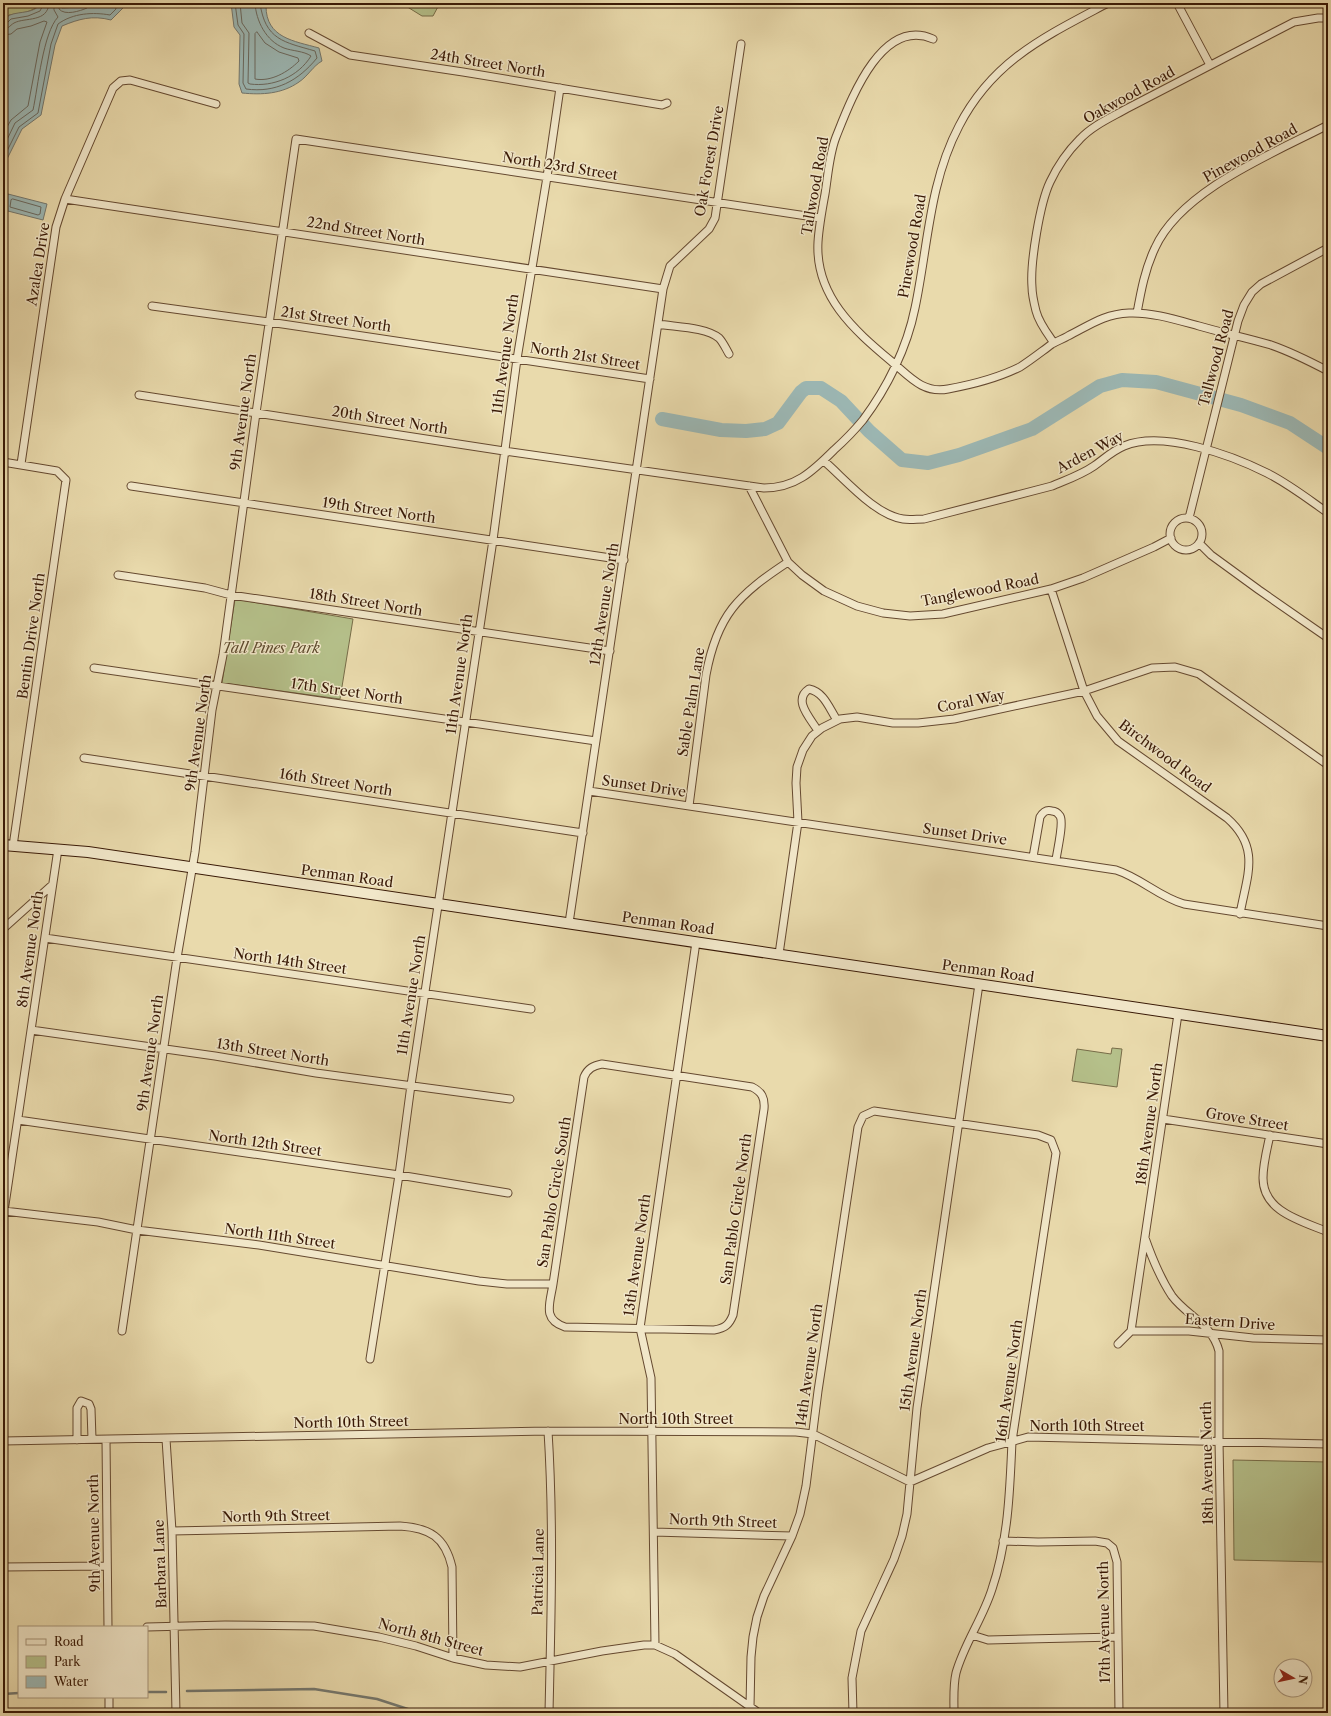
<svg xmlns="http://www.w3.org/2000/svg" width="1331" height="1716" font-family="'Libre Caslon Text',serif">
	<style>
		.green { fill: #b5c08a; stroke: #776c48 }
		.water { fill: #9cb8b5; stroke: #74786f }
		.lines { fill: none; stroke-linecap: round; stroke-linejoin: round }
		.shore { stroke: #6a685e; stroke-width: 1 }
		.stream { stroke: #74786f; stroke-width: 2.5 }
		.river { stroke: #9cb8b5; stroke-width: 14 }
		.street-casing { stroke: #654930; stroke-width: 9 }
		.secondary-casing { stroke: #391906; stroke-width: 12 }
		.street { stroke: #f1e7c9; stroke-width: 7 }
		.secondary { stroke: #f1e7c9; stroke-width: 10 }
		.labels { text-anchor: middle; stroke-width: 3; stroke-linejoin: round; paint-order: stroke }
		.street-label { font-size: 14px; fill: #391906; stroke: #f1e7c9 }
		.park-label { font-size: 14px; font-style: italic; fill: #5e4b2e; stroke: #f1e7c9 }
	</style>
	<rect width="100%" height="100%" fill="#e9daac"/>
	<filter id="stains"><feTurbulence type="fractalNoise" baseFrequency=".005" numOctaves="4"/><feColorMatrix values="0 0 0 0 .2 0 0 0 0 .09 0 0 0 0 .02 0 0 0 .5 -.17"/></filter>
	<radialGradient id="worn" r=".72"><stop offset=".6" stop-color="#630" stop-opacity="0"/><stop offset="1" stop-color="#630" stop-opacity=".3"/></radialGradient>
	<path class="green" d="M3,3H41L38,7L27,12L9,15L3,22Z
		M401,3H440L433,16H422Z
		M235,599L353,619L340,699L222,683Z
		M1112,1048L1122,1049L1117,1087L1072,1081L1077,1049L1111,1054Z
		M1233,1460L1328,1462V1548L1324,1562L1234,1560Z"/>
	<path class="water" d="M41,3H64L62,8L77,7L90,3H118L123,8L111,20C92,15 79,19 62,26L55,45L41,115L22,129L3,167V22C5,20 7,16 10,15C20,11 35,14 41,3Z
		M231,3H262L266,6C266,38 294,41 319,48L322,61C313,66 308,76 299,82C282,94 262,95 242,93L239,84L240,35L234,27Z
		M8,194L47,204L43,220L4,210Z"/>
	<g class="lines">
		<path class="shore" d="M60,3L59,9C65,16 80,11 87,8L89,3
			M235,3L238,25L244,34L243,83L246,89C276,93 298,81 317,58L315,51C284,42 265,40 260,3
			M240,3L242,23L249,33L248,83L250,84C273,87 298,77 311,56C304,51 292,51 284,48C266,41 256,21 255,3
			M3,24L7,23L11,19L28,16L40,11L44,3
			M3,29C9,29 9,26 14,23C25,17 48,23 49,3
			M257,32L265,43L279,52L298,58L299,61C288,72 271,82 255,79V34Z
			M3,35L11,34L17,29L31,26L44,21L47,22L40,42L28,106L11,120L3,134
			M3,148L15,123L33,110C38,87 43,33 58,17L54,10V3
			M3,159L19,127L38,113L51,44L58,24C73,13 93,12 110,15L116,9L115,3
			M13,199L41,207L40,214L38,215L10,207L11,200Z"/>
		<path class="stream" d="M187,1691L314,1689L377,1699L420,1713
			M147,1692H166
			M3,1694L19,1693"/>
		<path class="river" d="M662,419L721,430L746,431L765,429L778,423L801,392L806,388H821L841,401L869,431L902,460L928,463L959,455L1032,429L1100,386L1122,380L1156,382L1241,405L1290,423L1328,448"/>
		<g class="street-casing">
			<path id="street" d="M1177,3L1210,65
				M309,33L350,55L463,72L662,105L667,103
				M933,39C881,16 850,102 836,137C829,155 828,176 825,194C822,210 819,226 818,242C815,296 854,330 891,361C909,376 923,394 948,389C970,385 1000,377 1020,367C1031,360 1041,352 1052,344C1057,341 1063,339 1068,336C1090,325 1104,314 1129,313C1152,312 1177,320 1199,326C1223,333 1248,338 1271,345C1291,352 1309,361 1328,371
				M65,199L663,289
				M152,306L269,322L650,379
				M1137,313C1141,291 1145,269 1155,248C1181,190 1274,153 1328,125
				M658,324C675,327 706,327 719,338C723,342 726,349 729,354
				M1054,343C1047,333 1039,323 1036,311C1034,303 1032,295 1032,287C1030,263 1040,203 1050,182C1057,167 1068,151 1080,139C1092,126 1110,118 1126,109L1294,22L1318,18H1328
				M139,395L504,451L764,488C795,488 812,472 834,450C844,441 854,431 863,420C887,388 907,348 915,308C928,247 929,183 959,126C993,60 1046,36 1108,3
				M824,461C845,479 875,515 903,519C909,520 917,519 924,519L1052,486C1066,480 1081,475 1094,466C1104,459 1112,451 1124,446C1163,430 1231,455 1267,473C1289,484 1308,499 1328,513
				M3,462L57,471L66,480L13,846
				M21,464L56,227L65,199L113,88L121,81L130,80L216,104
				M131,486L624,560
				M749,486L788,562L802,575L824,591L857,606L883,613L910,616L943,614L1051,589L1083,578L1154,547L1171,538
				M1170 534a16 16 0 1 1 32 0a16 16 0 1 1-32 0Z
				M1189,518L1238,321L1244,305L1252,292L1261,284L1328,248
				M1199,543L1211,555L1259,590L1328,638
				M118,575L205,588L231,595L610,651
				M1051,589L1084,691L1097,716L1118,741L1227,818C1261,848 1247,875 1240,914
				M94,668L596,741
				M818,731C811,719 792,700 809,689C824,692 829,708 837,720
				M84,758L583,833
				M589,791L1116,870C1141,878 1159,897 1184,904L1328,926
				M689,806L706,675C717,615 738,595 788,562
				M1033,857L1040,817C1043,812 1046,809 1052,811C1055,811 1058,813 1060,816C1064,823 1057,851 1056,860
				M569,923L663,289L670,266L709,229L715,218L741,44
				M3,929L52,885
				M45,938L531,1009
				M779,954L798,822L796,783L797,767L803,750L812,736L822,728L840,719L857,717L893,723H918L954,719L1084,691L1152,668L1175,667L1199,674L1328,765
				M31,1030L215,1056L316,1073L510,1099
				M602,1064L752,1087C762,1092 765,1098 764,1109L733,1315C729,1325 725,1328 714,1330L565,1327C542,1319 550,1304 553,1284L584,1077C588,1068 593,1066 602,1064Z
				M1163,1119L1328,1144
				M18,1120L399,1175L508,1193
				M1270,1135C1267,1149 1263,1164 1263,1178C1263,1212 1302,1221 1328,1232
				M4,1211L98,1222L137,1230L259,1245L479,1281L507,1284H553
				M3,1218L58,849
				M1145,1238C1152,1258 1160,1278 1172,1296C1187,1316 1212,1324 1219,1351V1441L1224,1713
				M122,1331L177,958L195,852L212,710L223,655L256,413L296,139L820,218
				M1131,1331L1178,1014
				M1131,1331H1189L1253,1338L1328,1340
				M1118,1344L1131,1331
				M370,1359L399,1175L411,1085L493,540L517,359L547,177L560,88
				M548,1431C554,1525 551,1619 549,1713
				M166,1439L172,1531L176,1713
				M77,1440V1408L81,1401L89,1404L91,1409L92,1439
				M106,1440L108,1627
				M3,1441L548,1431L796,1432L813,1434L910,1482L988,1448L1028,1437L1328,1444
				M172,1531L400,1526C430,1528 445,1537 452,1567L453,1658
				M654,1532L792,1536
				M1003,1541L1038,1542L1095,1541L1107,1543L1113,1548L1117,1562L1119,1713
				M3,1567L107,1566
				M147,1627L225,1625L314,1626L379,1637L416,1646L453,1658L486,1665L520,1667L602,1651L644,1645H655L675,1654L759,1713
				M972,1635L988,1640L1117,1637
				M655,1645L651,1378L640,1328L696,942
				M109,1697V1713
				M750,1707L751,1657L753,1637L757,1617L764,1596L792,1536L800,1514L806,1486L818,1391L858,1127L863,1116L874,1111L1038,1135L1051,1140L1056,1153L1012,1441C1010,1490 1008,1542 992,1589C983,1618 964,1644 956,1673C953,1686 954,1700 954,1713
				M853,1713L852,1678L861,1631L894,1559L902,1536L907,1514L917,1408L979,984"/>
		</g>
		<g class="secondary-casing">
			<path id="secondary" d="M3,845L88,852L1328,1036"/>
		</g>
		<use href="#street" class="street"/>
		<use href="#secondary" class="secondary"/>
	</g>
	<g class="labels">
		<g class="street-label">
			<text transform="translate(488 63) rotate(9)" y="5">24th Street North</text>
			<text transform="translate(1129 95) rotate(-29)" y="5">Oakwood Road</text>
			<text transform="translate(1250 153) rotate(-29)" y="5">Pinewood Road</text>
			<text transform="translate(709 161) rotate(-80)" y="5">Oak Forest Drive</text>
			<text transform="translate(560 166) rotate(9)" y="5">North 23rd Street</text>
			<text transform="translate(815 186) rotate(-80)" y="5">Tallwood Road</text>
			<text transform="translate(366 231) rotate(9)" y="5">22nd Street North</text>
			<text transform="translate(912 246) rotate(-80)" y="5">Pinewood Road</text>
			<text transform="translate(38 264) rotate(-81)" y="5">Azalea Drive</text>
			<text transform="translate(336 319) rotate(8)" y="5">21st Street North</text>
			<text transform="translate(505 354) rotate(-82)" y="5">11th Avenue North</text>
			<text transform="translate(585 356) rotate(9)" y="5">North 21st Street</text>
			<text transform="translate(1216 358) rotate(-75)" y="5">Tallwood Road</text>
			<text transform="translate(243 412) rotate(-82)" y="5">9th Avenue North</text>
			<text transform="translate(390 420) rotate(9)" y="5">20th Street North</text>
			<text transform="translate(1090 452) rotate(-28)" y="5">Arden Way</text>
			<text transform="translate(379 510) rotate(8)" y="5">19th Street North</text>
			<text transform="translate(980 590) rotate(-11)" y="5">Tanglewood Road</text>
			<text transform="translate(366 602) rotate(9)" y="5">18th Street North</text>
			<text transform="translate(604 604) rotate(-81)" y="5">12th Avenue North</text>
			<text transform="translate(31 636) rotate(-82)" y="5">Bentin Drive North</text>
			<text transform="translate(459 674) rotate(-82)" y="5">11th Avenue North</text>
			<text transform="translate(347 691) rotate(8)" y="5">17th Street North</text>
			<text transform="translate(971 701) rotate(-11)" y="5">Coral Way</text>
			<text transform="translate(691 702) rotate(-81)" y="5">Sable Palm Lane</text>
			<text transform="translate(198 733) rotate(-82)" y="5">9th Avenue North</text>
			<text transform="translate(1165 756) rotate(37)" y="5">Birchwood Road</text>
			<text transform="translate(336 782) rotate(9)" y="5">16th Street North</text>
			<text transform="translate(644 786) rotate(8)" y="5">Sunset Drive</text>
			<text transform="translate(965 834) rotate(8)" y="5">Sunset Drive</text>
			<text transform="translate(347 876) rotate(8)" y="5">Penman Road</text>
			<text transform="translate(668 923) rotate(8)" y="5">Penman Road</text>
			<text transform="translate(30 949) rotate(-82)" y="5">8th Avenue North</text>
			<text transform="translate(290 961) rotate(8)" y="5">North 14th Street</text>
			<text transform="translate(988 971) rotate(8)" y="5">Penman Road</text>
			<text transform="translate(411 995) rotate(-81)" y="5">11th Avenue North</text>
			<text transform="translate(273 1052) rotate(9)" y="5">13th Street North</text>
			<text transform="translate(150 1053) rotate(-82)" y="5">9th Avenue North</text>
			<text transform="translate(1247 1119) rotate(9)" y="5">Grove Street</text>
			<text transform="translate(1149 1124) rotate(-82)" y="5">18th Avenue North</text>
			<text transform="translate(265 1143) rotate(8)" y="5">North 12th Street</text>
			<text transform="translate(554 1192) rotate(-81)" y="5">San Pablo Circle South</text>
			<text transform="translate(736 1209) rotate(-82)" y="5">San Pablo Circle North</text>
			<text transform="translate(280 1236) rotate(8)" y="5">North 11th Street</text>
			<text transform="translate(637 1255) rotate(-82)" y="5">13th Avenue North</text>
			<text transform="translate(1230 1322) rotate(4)" y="5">Eastern Drive</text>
			<text transform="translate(913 1350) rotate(-82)" y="5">15th Avenue North</text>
			<text transform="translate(809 1365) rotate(-82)" y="5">14th Avenue North</text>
			<text transform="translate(1009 1381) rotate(-82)" y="5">16th Avenue North</text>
			<text x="676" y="1424">North 10th Street</text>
			<text transform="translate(351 1422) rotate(-1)" y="5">North 10th Street</text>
			<text x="1087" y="1431">North 10th Street</text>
			<text transform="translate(1207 1463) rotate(-91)" y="5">18th Avenue North</text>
			<text transform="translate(276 1516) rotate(-1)" y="5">North 9th Street</text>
			<text transform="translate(723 1521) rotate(2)" y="5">North 9th Street</text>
			<text transform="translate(94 1533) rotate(-91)" y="5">9th Avenue North</text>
			<text transform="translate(160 1564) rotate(-92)" y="5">Barbara Lane</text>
			<text transform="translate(538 1572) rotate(-89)" y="5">Patricia Lane</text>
			<text transform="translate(1104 1622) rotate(-91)" y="5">17th Avenue North</text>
			<text transform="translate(431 1637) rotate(15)" y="5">North 8th Street</text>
		</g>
		<g class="park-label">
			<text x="271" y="653">Tall Pines Park</text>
		</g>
	</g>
	<rect width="1331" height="1716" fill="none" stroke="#e9daac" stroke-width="16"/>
	<rect x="4" y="4" width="1323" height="1708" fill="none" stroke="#391906" stroke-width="2"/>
	<rect x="8" y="8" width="1315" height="1700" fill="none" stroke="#391906"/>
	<rect x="18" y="1626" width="130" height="72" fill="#f1e7c9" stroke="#a7957b"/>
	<rect x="26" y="1639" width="20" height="6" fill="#f1e7c9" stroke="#a7957b"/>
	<text x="54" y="1646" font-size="12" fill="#391906">Road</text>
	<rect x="26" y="1656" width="20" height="12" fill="#b5c08a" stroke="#a7957b"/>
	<text x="54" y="1666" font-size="12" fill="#391906">Park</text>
	<rect x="26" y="1676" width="20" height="12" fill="#9cb8b5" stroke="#a7957b"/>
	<text x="54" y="1686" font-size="12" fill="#391906">Water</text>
	<g transform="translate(1293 1678) rotate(99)"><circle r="19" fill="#f1e7c9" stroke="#a7957b"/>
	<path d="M0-3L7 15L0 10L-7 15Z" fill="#8f2418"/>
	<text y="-6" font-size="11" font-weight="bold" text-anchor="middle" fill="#391906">N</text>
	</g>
	<rect width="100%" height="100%" filter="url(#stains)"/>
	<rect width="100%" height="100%" fill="url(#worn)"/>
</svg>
